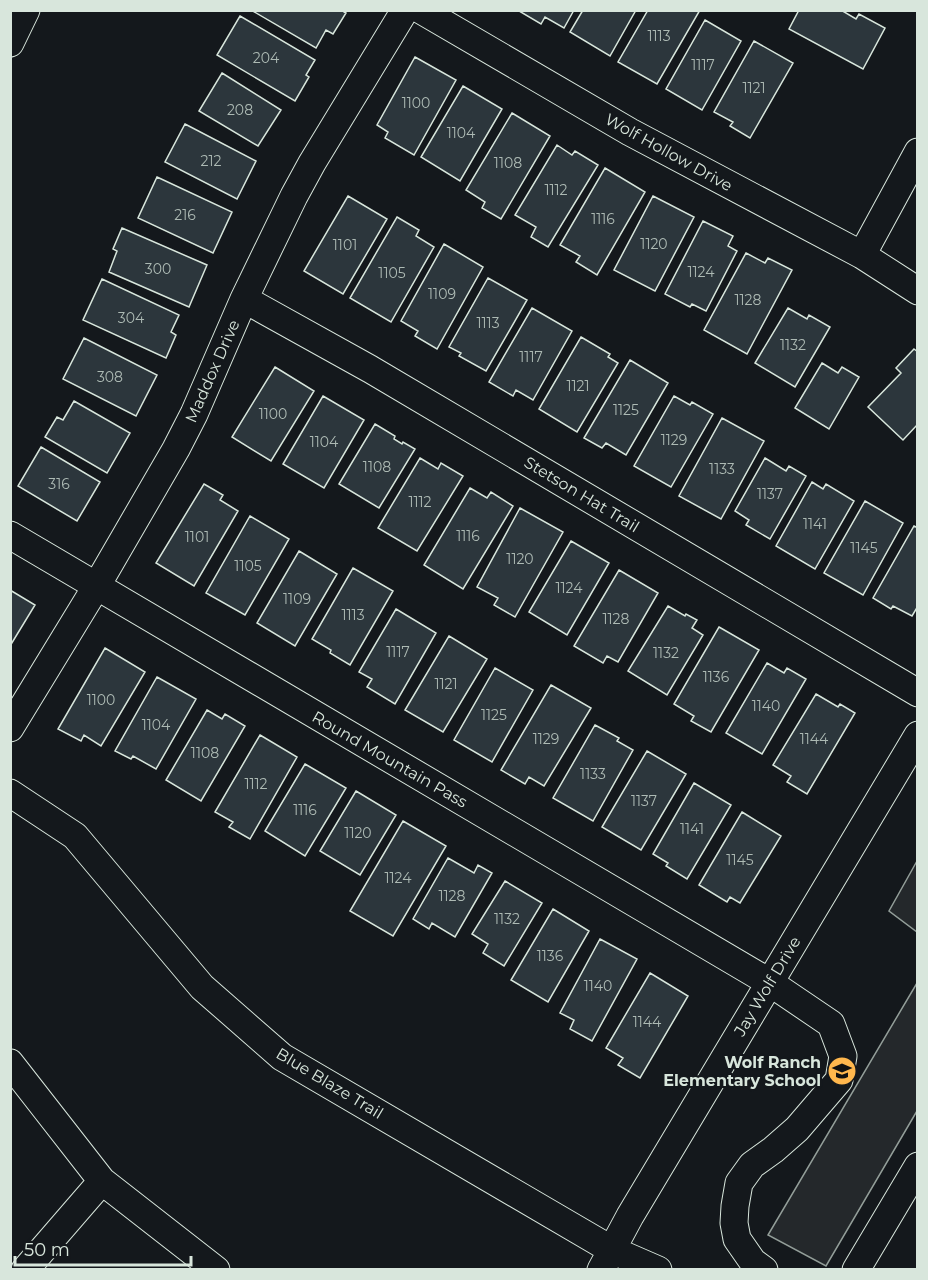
<svg xmlns="http://www.w3.org/2000/svg" width="928" height="1280" font-family="Montserrat,sans-serif">
	<style>
		.parking { fill: #24282b; stroke: #939e99; stroke-width: 1.5 }
		.building { fill: #2c363c; stroke: #d8e6dc; stroke-width: 1.5 }
		.lines { fill: none; stroke-linecap: round; stroke-linejoin: round }
		.minor-casing { stroke: #d8e6dc; stroke-width: 29 }
		.minor { stroke: #14181c; stroke-width: 27 }
		.labels { text-anchor: middle; stroke-width: 4.5; stroke-linejoin: round; paint-order: stroke }
		.number-label { font-size: 14px; fill: #adbab4 }
		.street-label { font-size: 16px; fill: #d8e6dc; stroke: #14181c }
		.poi-label { font-size: 16px; font-weight: bold; fill: #d8e6dc; stroke: #14181c; text-anchor: end }
	</style>
	<rect width="100%" height="100%" fill="#14181c"/>
	<path class="parking" d="M917,861V932L889,911Z
		M917,983V1111L826,1266L768,1235Z"/>
	<path class="building" d="M251,10H341L346,13L333,34L326,30L316,48Z
		M574,10L564,28L545,17L541,24L519,11Z
		M583,10H636L610,56L570,32Z
		M648,10H700L657,84L618,62Z
		M799,10H841L856,19L859,14L885,28L863,69L789,29Z
		M240,16L315,60L306,75L309,77L295,101L217,55Z
		M705,20L741,41L702,110L666,89Z
		M754,41L793,63L750,138L730,126L733,122L714,112Z
		M415,57L456,80L414,155L385,138L388,132L377,125Z
		M222,73L281,110L258,146L199,111Z
		M463,86L502,109L460,181L421,157Z
		M512,113L550,136L501,219L482,208L485,202L466,190Z
		M185,124L256,161L237,199L165,162Z
		M557,145L572,155L575,151L598,165L548,247L531,237L536,227L515,215Z
		M605,168L645,192L597,275L576,262L580,256L560,245Z
		M157,177L232,212L213,253L138,218Z
		M348,196L387,219L343,294L304,271Z
		M653,196L694,217L655,291L614,270Z
		M397,217L419,230L416,236L434,247L391,322L350,298Z
		M703,221L733,236L728,246L737,251L706,311L692,304L690,307L665,294Z
		M122,228L207,265L189,307L109,272L117,251L113,249Z
		M444,244L483,267L437,349L415,336L418,331L401,321Z
		M746,253L765,263L768,258L792,270L747,354L704,330Z
		M488,278L527,300L486,371L459,356L461,353L449,347Z
		M102,279L179,315L171,332L176,335L166,358L83,320Z
		M532,308L572,331L533,400L516,390L513,396L489,382Z
		M788,308L807,319L809,315L830,327L795,387L755,363Z
		M581,337L610,354L608,357L618,363L577,432L539,409Z
		M84,338L157,375L136,416L63,379Z
		M914,349L918,352V424L903,440L868,407L901,373L896,368Z
		M630,360L668,383L626,455L606,443L602,448L584,438Z
		M822,363L838,373L842,367L859,377L829,429L795,408Z
		M275,367L314,391L271,461L232,437Z
		M323,396L364,420L324,488L283,464Z
		M674,396L690,405L692,402L713,414L671,487L634,466Z
		M74,401L130,433L107,473L45,437L57,417L63,420Z
		M722,418L764,441L721,519L679,496Z
		M375,424L395,436L394,439L402,444L403,442L415,449L379,508L339,484Z
		M41,447L100,482L77,521L18,486Z
		M420,458L438,469L441,463L463,476L417,551L378,528Z
		M765,458L786,471L789,466L806,476L770,539L746,525L749,520L735,511Z
		M812,482L823,489L826,484L854,501L815,569L776,546Z
		M204,484L223,495L220,500L238,511L194,586L156,563Z
		M470,488L487,498L491,492L513,506L463,589L424,565Z
		M865,501L903,523L863,595L824,573Z
		M520,508L563,532L515,617L494,605L498,598L477,587Z
		M250,516L289,539L245,615L206,593Z
		M914,526L918,528V606L912,616L893,606L891,609L873,598Z
		M571,541L609,563L567,635L529,612Z
		M299,551L337,574L295,646L257,623Z
		M353,568L393,591L350,665L330,653L331,650L312,639Z
		M619,570L658,593L618,662L607,656L603,663L574,646Z
		M10,590L35,605L10,646Z
		M668,606L685,616L686,614L697,620L692,628L703,635L667,695L628,671Z
		M396,609L436,633L395,704L367,687L372,679L359,672Z
		M719,627L759,650L711,732L691,721L694,716L674,704Z
		M449,636L487,659L443,732L405,710Z
		M105,648L145,672L101,746L84,735L81,741L58,729Z
		M767,663L784,673L787,668L806,679L762,754L726,733Z
		M495,668L533,690L492,762L454,740Z
		M157,677L196,699L156,769L133,756L131,759L115,751Z
		M551,685L591,708L544,786L529,777L525,784L501,770Z
		M816,694L838,707L840,704L855,713L807,794L787,782L791,776L773,765Z
		M207,710L222,719L225,714L245,726L201,801L166,780Z
		M595,725L619,738L617,741L633,750L593,821L553,798Z
		M260,735L297,757L250,839L229,827L233,822L215,812Z
		M647,751L686,774L641,850L602,827Z
		M305,764L346,788L305,856L265,831Z
		M694,783L731,805L687,879L666,866L668,863L653,854Z
		M356,791L396,815L360,875L320,851Z
		M742,812L781,836L740,903L730,897L727,902L699,885Z
		M403,821L446,846L393,936L350,911Z
		M448,858L474,873L478,865L492,873L455,937L432,923L429,929L413,919Z
		M505,881L542,903L504,966L483,953L488,944L472,934Z
		M553,909L589,931L548,1002L511,980Z
		M600,939L637,959L592,1041L570,1029L574,1020L560,1013Z
		M650,973L688,996L640,1078L618,1065L623,1058L606,1048Z"/>
	<g class="lines">
		<g class="minor-casing">
			<path id="minor" d="M421,10L630,132L862,255L918,291
				M10,43L26,10
				M862,255L918,152
				M244,299L370,369L918,693
				M10,535L769,982L831,1024L843,1056L839,1080L797,1129L773,1150L752,1165L739,1183L735,1206L734,1223L737,1239L753,1262L764,1270
				M10,728L96,587L176,449L194,414L244,299L294,196L312,163L405,10
				M10,793L75,836L202,987L282,1057L612,1250L658,1270
				M10,1063L102,1181L216,1270
				M25,1270L102,1181
				M601,1270L630,1216L918,735
				M856,1270L918,1166"/>
		</g>
		<use href="#minor" class="minor"/>
	</g>
	<defs>
		<g id="school-disc" transform="scale(1.5)"><circle r="9.5" fill="#ffb74d" stroke="#14181c"/><path d="M0-5L7-2L0 1L-7-2ZM-4 1L0 2.5L4 1V4Q0 6-4 4Z" fill="#111"/></g>
	</defs>
	<g fill-rule="evenodd">
		<use href="#school-disc" x="842" y="1071"/>
	</g>
	<g class="labels">
		<g class="number-label">
			<text x="659" y="41">1113</text>
			<text x="266" y="63">204</text>
			<text x="703" y="70">1117</text>
			<text x="754" y="93">1121</text>
			<text x="416" y="108">1100</text>
			<text x="240" y="115">208</text>
			<text x="461" y="138">1104</text>
			<text x="211" y="166">212</text>
			<text x="508" y="168">1108</text>
			<text x="556" y="195">1112</text>
			<text x="185" y="220">216</text>
			<text x="603" y="224">1116</text>
			<text x="654" y="249">1120</text>
			<text x="345" y="250">1101</text>
			<text x="158" y="274">300</text>
			<text x="701" y="277">1124</text>
			<text x="392" y="278">1105</text>
			<text x="442" y="299">1109</text>
			<text x="748" y="305">1128</text>
			<text x="131" y="323">304</text>
			<text x="488" y="328">1113</text>
			<text x="793" y="350">1132</text>
			<text x="531" y="362">1117</text>
			<text x="110" y="382">308</text>
			<text x="578" y="391">1121</text>
			<text x="626" y="415">1125</text>
			<text x="273" y="419">1100</text>
			<text x="674" y="445">1129</text>
			<text x="324" y="447">1104</text>
			<text x="377" y="472">1108</text>
			<text x="722" y="474">1133</text>
			<text x="59" y="489">316</text>
			<text x="770" y="499">1137</text>
			<text x="420" y="507">1112</text>
			<text x="815" y="529">1141</text>
			<text x="468" y="541">1116</text>
			<text x="197" y="542">1101</text>
			<text x="864" y="553">1145</text>
			<text x="520" y="564">1120</text>
			<text x="248" y="571">1105</text>
			<text x="569" y="593">1124</text>
			<text x="297" y="604">1109</text>
			<text x="353" y="620">1113</text>
			<text x="616" y="624">1128</text>
			<text x="398" y="657">1117</text>
			<text x="666" y="658">1132</text>
			<text x="716" y="682">1136</text>
			<text x="446" y="689">1121</text>
			<text x="101" y="705">1100</text>
			<text x="766" y="711">1140</text>
			<text x="494" y="720">1125</text>
			<text x="156" y="730">1104</text>
			<text x="546" y="744">1129</text>
			<text x="814" y="744">1144</text>
			<text x="205" y="758">1108</text>
			<text x="593" y="779">1133</text>
			<text x="256" y="789">1112</text>
			<text x="644" y="806">1137</text>
			<text x="305" y="815">1116</text>
			<text x="692" y="834">1141</text>
			<text x="358" y="838">1120</text>
			<text x="740" y="865">1145</text>
			<text x="398" y="883">1124</text>
			<text x="452" y="901">1128</text>
			<text x="507" y="924">1132</text>
			<text x="550" y="961">1136</text>
			<text x="598" y="991">1140</text>
			<text x="647" y="1027">1144</text>
		</g>
		<g class="street-label">
			<text transform="translate(669 152) rotate(29)" y="6">Wolf Hollow Drive</text>
			<text transform="translate(212 371) rotate(-66)" y="6">Maddox Drive</text>
			<text transform="translate(582 494) rotate(31)" y="6">Stetson Hat Trail</text>
			<text transform="translate(390 759) rotate(30)" y="6">Round Mountain Pass</text>
			<text transform="translate(767 986) rotate(-59)" y="6">Jay Wolf Drive</text>
			<text transform="translate(330 1083) rotate(31)" y="6">Blue Blaze Trail</text>
		</g>
		<g class="poi-label">
			<text x="821" y="1068">Wolf Ranch<tspan x="821" dy="18">Elementary School</tspan></text>
		</g>
	</g>
	<rect width="928" height="1280" fill="none" stroke="#d8e6dc" stroke-width="24"/>
	<path d="M15 1256v9h176v-9" fill="none" stroke="#d8e6dc" stroke-width="3"/>
	<text x="24" y="1256" font-size="18" fill="#d8e6dc" stroke="#14181c" stroke-width="4.5" paint-order="stroke">50 m</text>
</svg>
